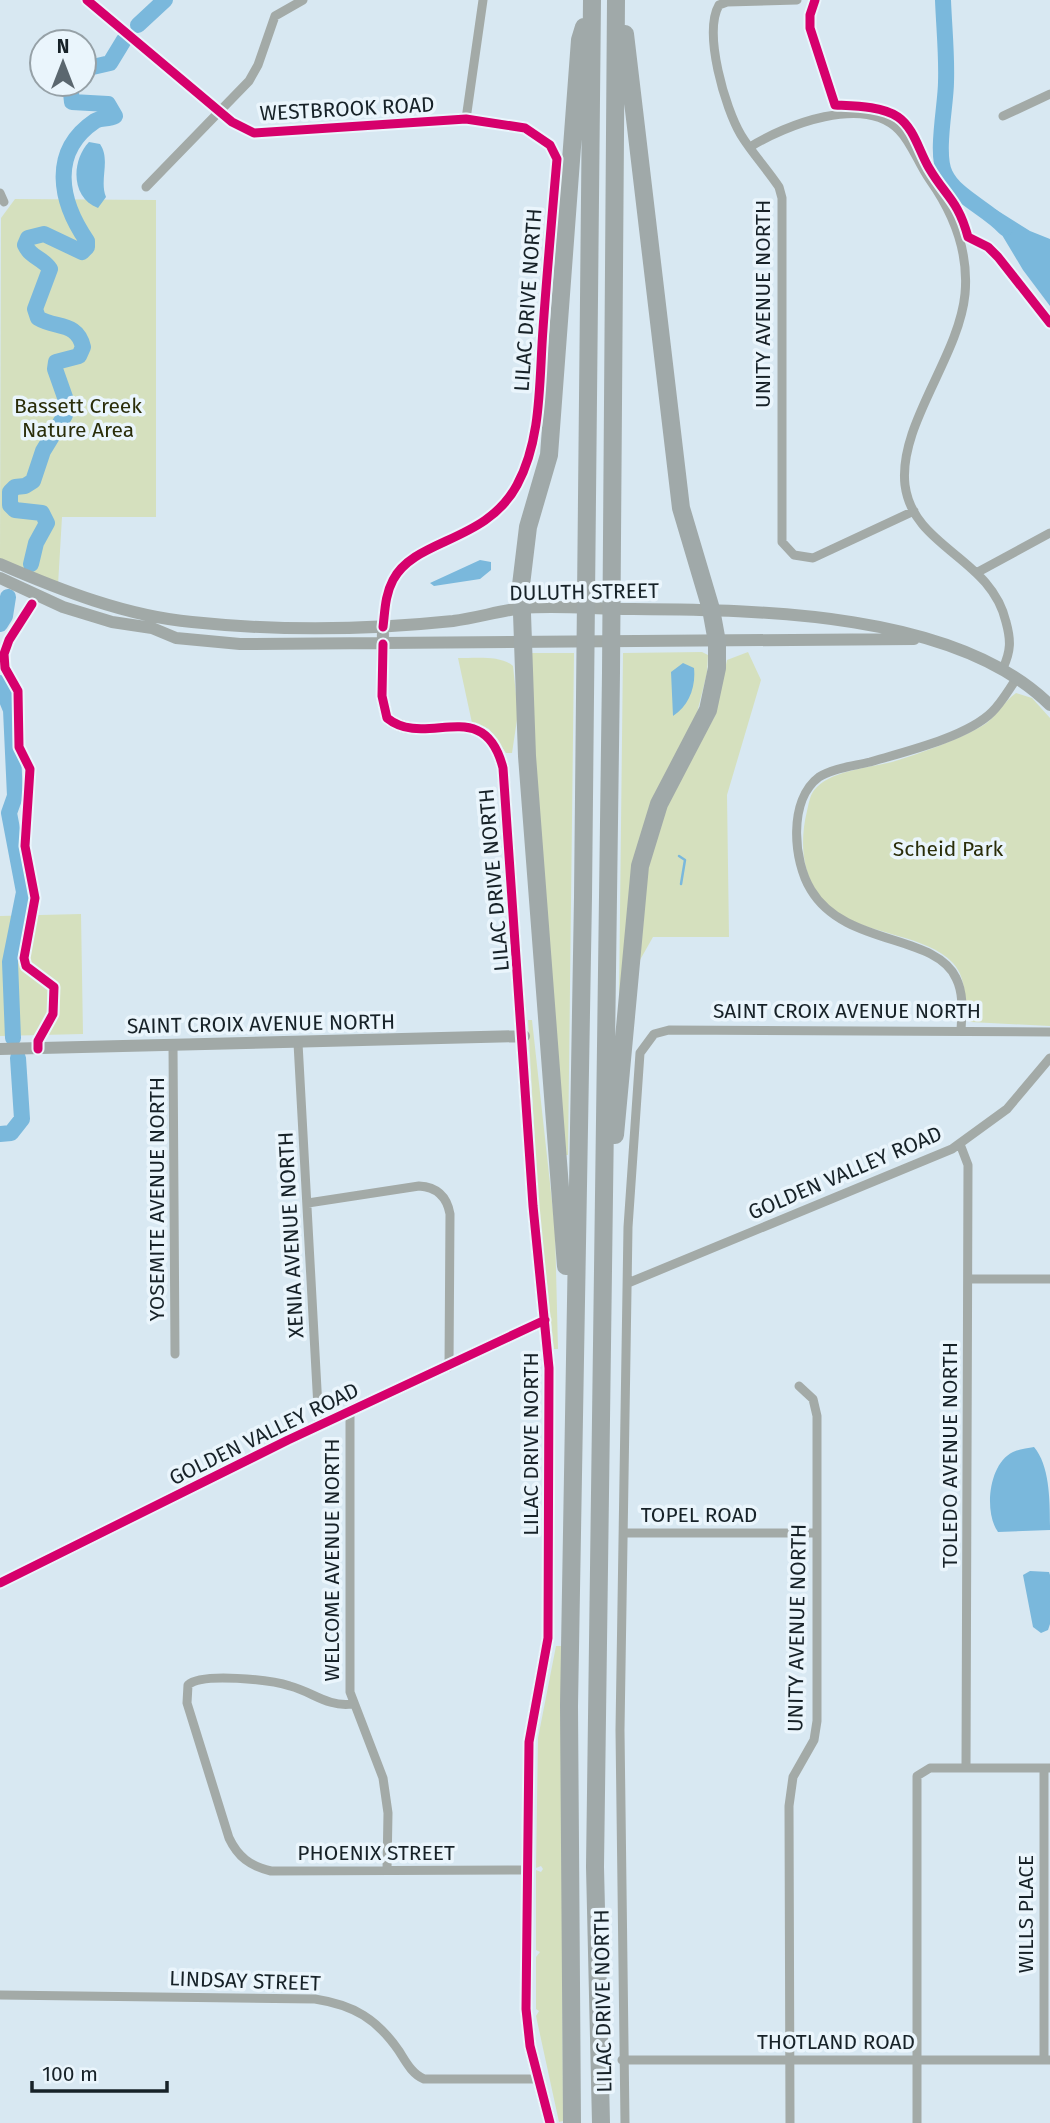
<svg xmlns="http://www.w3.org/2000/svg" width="1050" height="2123" font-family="'Fira Sans',sans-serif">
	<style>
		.green { fill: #d5e0be }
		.water { fill: #7ab8dc }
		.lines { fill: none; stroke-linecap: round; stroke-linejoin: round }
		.stream { stroke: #7ab8dc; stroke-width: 2.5 }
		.river { stroke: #7ab8dc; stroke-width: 16 }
		.street { stroke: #a3aaa7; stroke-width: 9 }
		.secondary { stroke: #a1a9a7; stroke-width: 12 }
		.highway { stroke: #a0a9a9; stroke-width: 18 }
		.cycleway-casing { stroke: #eaf5fc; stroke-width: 13 }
		.cycleway { stroke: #d6006c; stroke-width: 9 }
		.labels { text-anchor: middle; stroke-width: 7; stroke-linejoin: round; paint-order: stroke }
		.street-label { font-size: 21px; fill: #172228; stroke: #eaf5fc }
		.park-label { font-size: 21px; fill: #2a2d09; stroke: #eaf5fc }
	</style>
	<rect width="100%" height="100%" fill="#d8e8f2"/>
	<path class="green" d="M15,199L156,200V517H62L58,585L0,558L1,218Z
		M702,652L708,655L707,673L695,721L664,785L624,999L619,998L623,653Z
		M748,652L761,680L727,795L729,937H653L636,967L646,858L679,778L715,716L727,660Z
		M530,653H574L568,1155H563L534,789Z
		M458,658C476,658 501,655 513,666L518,713L512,753H506L489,729L472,723Z
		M1016,693L1032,698L1050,718V1026L971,1022C960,1010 971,983 953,963C927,935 869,935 836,912C803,888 798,848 807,811C809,803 810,793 817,787C834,770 869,768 892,762C921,753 956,741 982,726C996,718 1003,702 1016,693Z
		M81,914L83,1034L0,1036V916Z
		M528,1020H532L555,1229L558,1349H554L538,1198Z
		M556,1646H561L563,2121L559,2122L536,2016L539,2011L536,2009V1957L540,1952L536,1950V1870L541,1872L543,1869L541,1866L536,1868L538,1738Z"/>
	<path class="water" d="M89,142L100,144C111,160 99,180 106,197L98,208C71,198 71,161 89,142Z
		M995,209L1030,231L1050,239V306L1023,270L990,215Z
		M480,560L491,562V570L480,579L434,586L430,583Z
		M683,663L694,668C696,687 689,706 673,716L671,672Z
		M1034,1447C1050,1466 1050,1501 1050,1530L998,1532C984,1513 988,1464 1013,1452C1019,1449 1028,1448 1034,1447Z
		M1030,1571L1049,1572L1050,1575V1624L1048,1630L1041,1633L1033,1627L1023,1575Z"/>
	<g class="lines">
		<path class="stream" d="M679,856L685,860L681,884"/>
		<path class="river" d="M943,0C944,27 947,55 946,82C946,105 935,154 945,174C955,196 988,209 1005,228
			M138,25L165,0
			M84,69L110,63L124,40
			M31,564L36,543L47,523L42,513L15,510L10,505V492L15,487L25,486L33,481L43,451L65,415L67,403L55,369L56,362L79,356L83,347C77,321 56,329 38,318L35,309L50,269C43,258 31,258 25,245L28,238L44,234L82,252L87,247V241C60,202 49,152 95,121C101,117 108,120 115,116L108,104L72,102L70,84
			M0,624L5,616L8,597
			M0,683L11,710L15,796L9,813L24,892L10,962L13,1038
			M0,1134L11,1133L22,1119L18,1058"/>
		<path class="street" d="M87,0L232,122L254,133L466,119L525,128L550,145L557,159C552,216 547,272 543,329C539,381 542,439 517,485C486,543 415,538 393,580C385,595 385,611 383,627
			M797,0L727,2L719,5C703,33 725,108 741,135C752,153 767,169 779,187L782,198V542L794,555L813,558L914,511
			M1003,116L1050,94
			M466,119L483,0
			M750,147C785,125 864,94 899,130C912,143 919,165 930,180C954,214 969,251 965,294C959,357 898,425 905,485C913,548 991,557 1006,622C1011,640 1011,651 1003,668
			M146,187L249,81L258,65L275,16L303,0
			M0,193L4,202
			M978,572L1050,533
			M961,1030C962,1012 964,994 956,978C935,933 845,947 811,890C793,861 788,800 819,777C833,768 854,766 870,762C904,752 967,737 992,712C1002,702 1009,689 1017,678
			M298,1043L319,1426
			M173,1045L175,1354
			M960,1144L968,1165L966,1768
			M308,1203L419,1186C437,1187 447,1197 450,1214L449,1367
			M969,1279H1050
			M628,1283L952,1149L1007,1109L1050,1058
			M350,1412V1692L383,1778L388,1813L387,1869
			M624,1533H817
			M352,1704C327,1707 313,1692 290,1686C271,1680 202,1672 188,1685L187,1703L229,1838C238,1857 250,1866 271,1871L528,1870
			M1044,1768V2059
			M0,1995L315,1999C354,2005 377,2019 399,2051C406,2062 412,2074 424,2079H540
			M622,2060H1050
			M625,2123L620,1730L628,1227L640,1053L654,1034L669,1030L1050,1032
			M790,2123L789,1806L793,1777L814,1740L817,1721V1416L813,1399L799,1386
			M917,2123V1776L930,1768H1050"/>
		<path class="secondary" d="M0,564C60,590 126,616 192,622C278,631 367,630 453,621C476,618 499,611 522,608C557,605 595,609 631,609C758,610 955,611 1050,705
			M0,578L63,607L112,622L152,628L176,638L240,644L914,639
			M383,627L382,696L387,718C426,750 484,693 503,768L533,1206L549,1368L548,1638L529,1742L526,2009L530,2046L550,2123
			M0,1049L524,1036
			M0,1583L288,1440L545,1320"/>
		<path class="highway" d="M615,1135L640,866L659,804L708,710L717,668V642L711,609L681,508L625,34
			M566,1266L527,756L521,585L528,527L549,455L580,40L584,27
			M572,2123L569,1706L583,897L592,0
			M601,2123L595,1867L611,673L616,0"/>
		<g class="cycleway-casing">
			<path id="cycleway" d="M87,0L232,122L254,133L466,119L525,128L550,145L557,159C552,216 547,272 543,329C539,381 542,439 517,485C486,543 415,538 393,580C385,595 385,611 383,627
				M815,0L810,15V28L835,105C854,106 882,106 898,117C914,128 919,151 929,168C946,197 958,200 968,237L988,247L998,257L1050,323
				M32,604L9,640L4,654L5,668L18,691L19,747L30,769L25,846L35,898L24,958L26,966L54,987L53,1014L38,1041V1049
				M383,644L382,696L387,718C426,750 484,693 503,768L533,1206L549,1368L548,1638L529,1742L526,2009L530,2046L550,2123
				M0,1583L288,1440L545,1320"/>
		</g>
		<use href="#cycleway" class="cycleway"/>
	</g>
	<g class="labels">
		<g class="street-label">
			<text transform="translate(347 109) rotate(-3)" y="7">WESTBROOK ROAD</text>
			<text transform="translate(528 300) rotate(-86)" y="7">LILAC DRIVE NORTH</text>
			<text transform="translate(763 304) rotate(-90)" y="7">UNITY AVENUE NORTH</text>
			<text transform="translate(584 592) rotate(-1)" y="7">DULUTH STREET</text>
			<text transform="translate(494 880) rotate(-95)" y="7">LILAC DRIVE NORTH</text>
			<text x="847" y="1018">SAINT CROIX AVENUE NORTH</text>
			<text transform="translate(261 1024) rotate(-1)" y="7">SAINT CROIX AVENUE NORTH</text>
			<text transform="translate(845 1173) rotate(-23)" y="7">GOLDEN VALLEY ROAD</text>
			<text transform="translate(157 1199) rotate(-90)" y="7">YOSEMITE AVENUE NORTH</text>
			<text transform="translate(291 1235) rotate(-93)" y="7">XENIA AVENUE NORTH</text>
			<text transform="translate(264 1434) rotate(-26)" y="7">GOLDEN VALLEY ROAD</text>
			<text transform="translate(531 1444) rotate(-90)" y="7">LILAC DRIVE NORTH</text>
			<text transform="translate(950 1455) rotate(-90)" y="7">TOLEDO AVENUE NORTH</text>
			<text x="699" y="1522">TOPEL ROAD</text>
			<text transform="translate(332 1560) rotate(-90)" y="7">WELCOME AVENUE NORTH</text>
			<text transform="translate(797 1628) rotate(-89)" y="7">UNITY AVENUE NORTH</text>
			<text x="376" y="1860">PHOENIX STREET</text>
			<text transform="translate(1026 1914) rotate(-90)" y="7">WILLS PLACE</text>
			<text transform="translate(245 1981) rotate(2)" y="7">LINDSAY STREET</text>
			<text transform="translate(603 2001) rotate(-91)" y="7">LILAC DRIVE NORTH</text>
			<text x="836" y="2049">THOTLAND ROAD</text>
		</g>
		<g class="park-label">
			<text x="78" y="413">Bassett Creek<tspan x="78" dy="24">Nature Area</tspan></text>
			<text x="948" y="856">Scheid Park</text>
		</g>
	</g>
	<g transform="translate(63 63)"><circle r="33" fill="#eaf5fc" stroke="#96a1a7" stroke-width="2"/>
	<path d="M0-5L12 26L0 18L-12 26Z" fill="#5b676f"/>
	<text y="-10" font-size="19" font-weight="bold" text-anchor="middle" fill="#172228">N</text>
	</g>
	<path d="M32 2081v10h135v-10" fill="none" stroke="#172228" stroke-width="3.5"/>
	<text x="42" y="2081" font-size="21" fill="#172228" stroke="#eaf5fc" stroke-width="5" paint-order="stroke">100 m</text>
</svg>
